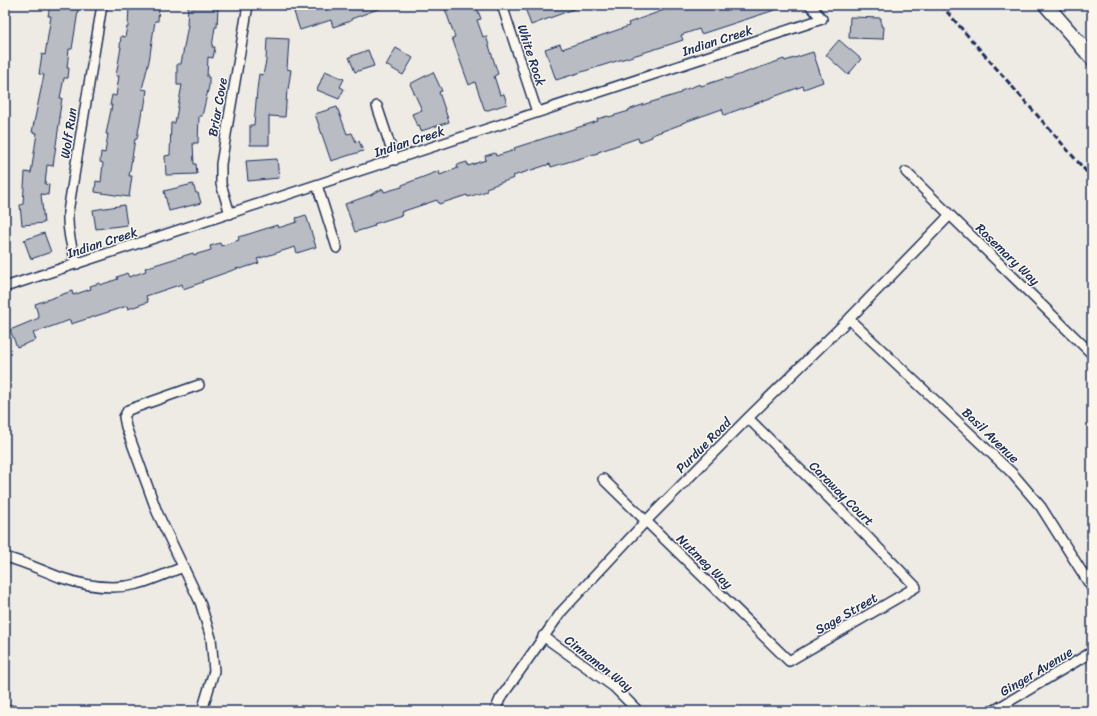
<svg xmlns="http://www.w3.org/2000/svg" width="1097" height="716" font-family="Sriracha,sans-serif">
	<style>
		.building { fill: #b9bcc3; stroke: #1b2f5e }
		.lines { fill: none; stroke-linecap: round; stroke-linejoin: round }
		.street-casing { stroke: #1b2f5e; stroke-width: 12 }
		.primary-casing { stroke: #1b2f5e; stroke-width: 17 }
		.street { stroke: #fbf7ec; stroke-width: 9 }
		.primary { stroke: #fbf7ec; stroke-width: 14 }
		.rail { stroke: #1b2f5e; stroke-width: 3; stroke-dasharray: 6 3; stroke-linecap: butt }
		.labels { text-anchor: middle; stroke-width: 3; stroke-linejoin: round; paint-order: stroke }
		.street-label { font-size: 13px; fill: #1b2f5e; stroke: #fbf7ec }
	</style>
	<rect width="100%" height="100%" fill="#eeebe4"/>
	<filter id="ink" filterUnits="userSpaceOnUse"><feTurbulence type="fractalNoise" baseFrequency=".025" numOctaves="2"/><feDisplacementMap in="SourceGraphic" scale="8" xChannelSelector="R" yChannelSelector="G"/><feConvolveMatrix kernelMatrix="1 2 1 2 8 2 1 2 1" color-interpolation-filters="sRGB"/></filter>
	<g filter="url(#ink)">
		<path class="building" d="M50,5H79L72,49H69L67,68H69L68,78H64L60,98H62L59,117H60L53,166L47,165L45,184L49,185L48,195L41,194L44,223L22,225L20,205L23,204L25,172L31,173L37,133L32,132L44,75L39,74L42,54L45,55L51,16H48Z
			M129,5H159L158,21H155L149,61L142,89L147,90L144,110H142L137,139H135L129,176H132L129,197L95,192L96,181L101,182L103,163L100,162L101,152L105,153L108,134H106L112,105H110L112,95L116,96L119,76H116L121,47H120L121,36L125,37L127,27H128Z
			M188,5L218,7L217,27H215L212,47H215L213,58L208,57L207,77H209V86L202,116H199L198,143H193L194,164H196L197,174L166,175L165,156L170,155L171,123H175L182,85H177V64H181L188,25H187Z
			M315,5H386V6L351,19V21L333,27L331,20L300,30L294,12Z
			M459,5H473L474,9L477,8L481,19L477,20L483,37L486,36L498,74L494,76L500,95L504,94L507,104L485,111L475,82L469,85L452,38L455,37L445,9Z
			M524,5H582V6L531,25Z
			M678,5H784V7L701,34L699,29L681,35L683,40L668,45L556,80L545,49L560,44L562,49L629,26L628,23Z
			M850,17L881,18V26L884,27L883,39L849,38Z
			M267,38L289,39L287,69L291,70L288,90H287L285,117L269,116V145H250V125H254L257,90L259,74L263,75L266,61Z
			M839,40L861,59L848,75L826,55Z
			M396,48L413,58L403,75L386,65Z
			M368,50L374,66L355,72L349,57Z
			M813,52L823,82L804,89L803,86L724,115L722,109L682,123V124L652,135V137L639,142L638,138L598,152V153L551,167L550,164L513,176L514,178L486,188L487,191L468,197L467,195L439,204L437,200L401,212L402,215L374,224L375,226L355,232L345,204L373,194V193L383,189L384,192L402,187V185L439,171L440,175L458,168L457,165L467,162L468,166L486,160L485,156L495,153L496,156L515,150L514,148L598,121L597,119L608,116L609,117L629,111L628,110L642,105L681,93V91L700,84L701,86L726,78L727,79L784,59L785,61Z
			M325,71L344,79L340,87L344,89L339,99L317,90Z
			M433,72L442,91L439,92L449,122L421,131L419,125L417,126L412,114L422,110L410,84Z
			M337,107L347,134L352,133L356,142L359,141L363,151L331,161L315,114Z
			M277,159L279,178L248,181L246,161Z
			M193,184L196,193H198L201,203L169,211L164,191Z
			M124,205L127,225L96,229L93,210Z
			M306,215L316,247L297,253L295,247L257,259L259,263L240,269L239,268L202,281L203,282L183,289L182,284L146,296L148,302L128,309L127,306L71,324L70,320L33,333L36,340L17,347L10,330L39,318L35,304L72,291L73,295L91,289L90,286L100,283V285L118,279L117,277L127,273L129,277L146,271L145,268L193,253L194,255L211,250L210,246L220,243L221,246L239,240L238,237L249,234L277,225L278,228L297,222L296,218Z
			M44,233L51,252L31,259L24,240Z"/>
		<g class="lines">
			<g class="street-casing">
				<path id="street" d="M502,5L537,112
					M377,106L395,160
					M906,172L1092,354
					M317,185L337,248
					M230,214L221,184V164L248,5
					M77,264C71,247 67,231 68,212L102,5
					M5,287L822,19L810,5
					M849,319L1012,473L1041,507L1092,588
					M199,385L128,410L124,417L126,427L157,512L200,602L211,638L214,671L202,711
					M603,479L789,661L916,587L856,525L748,418
					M5,557C25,562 43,571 62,578C86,586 113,590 138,584C153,580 169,572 184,567
					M543,636L614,687L638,711
					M5,709L14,711
					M495,711L500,699L562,611L646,521L748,418L849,319L950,215
					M993,711L1092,652"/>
			</g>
			<g class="primary-casing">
				<path id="primary" d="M1046,5L1092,58"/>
			</g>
			<use href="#street" class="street"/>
			<use href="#primary" class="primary"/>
			<path class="rail" d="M941,5L1092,178"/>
		</g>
	</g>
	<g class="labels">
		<g class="street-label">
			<text transform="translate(717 40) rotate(-18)" y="5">Indian Creek</text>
			<text transform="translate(532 55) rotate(72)" y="5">White Rock</text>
			<text transform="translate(217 107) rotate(-80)" y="5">Briar Cove</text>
			<text transform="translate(68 133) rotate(-81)" y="5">Wolf Run</text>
			<text transform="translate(409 141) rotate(-18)" y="5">Indian Creek</text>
			<text transform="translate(102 242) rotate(-18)" y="5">Indian Creek</text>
			<text transform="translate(1008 254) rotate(44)" y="5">Rosemary Way</text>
			<text transform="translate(991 435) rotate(44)" y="5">Basil Avenue</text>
			<text transform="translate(703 445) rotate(-45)" y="5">Purdue Road</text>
			<text transform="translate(842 493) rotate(45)" y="5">Caraway Court</text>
			<text transform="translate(705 561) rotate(44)" y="5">Nutmeg Way</text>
			<text transform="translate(846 613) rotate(-30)" y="5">Sage Street</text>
			<text transform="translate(599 663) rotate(38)" y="5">Cinnamon Way</text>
			<text transform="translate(1036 671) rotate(-31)" y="5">Ginger Avenue</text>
		</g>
	</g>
	<rect width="1097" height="716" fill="none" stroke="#fbf7ec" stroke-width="20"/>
	<rect x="10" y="10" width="1077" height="696" fill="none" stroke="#1b2f5e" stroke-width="1.5" filter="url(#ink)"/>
</svg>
